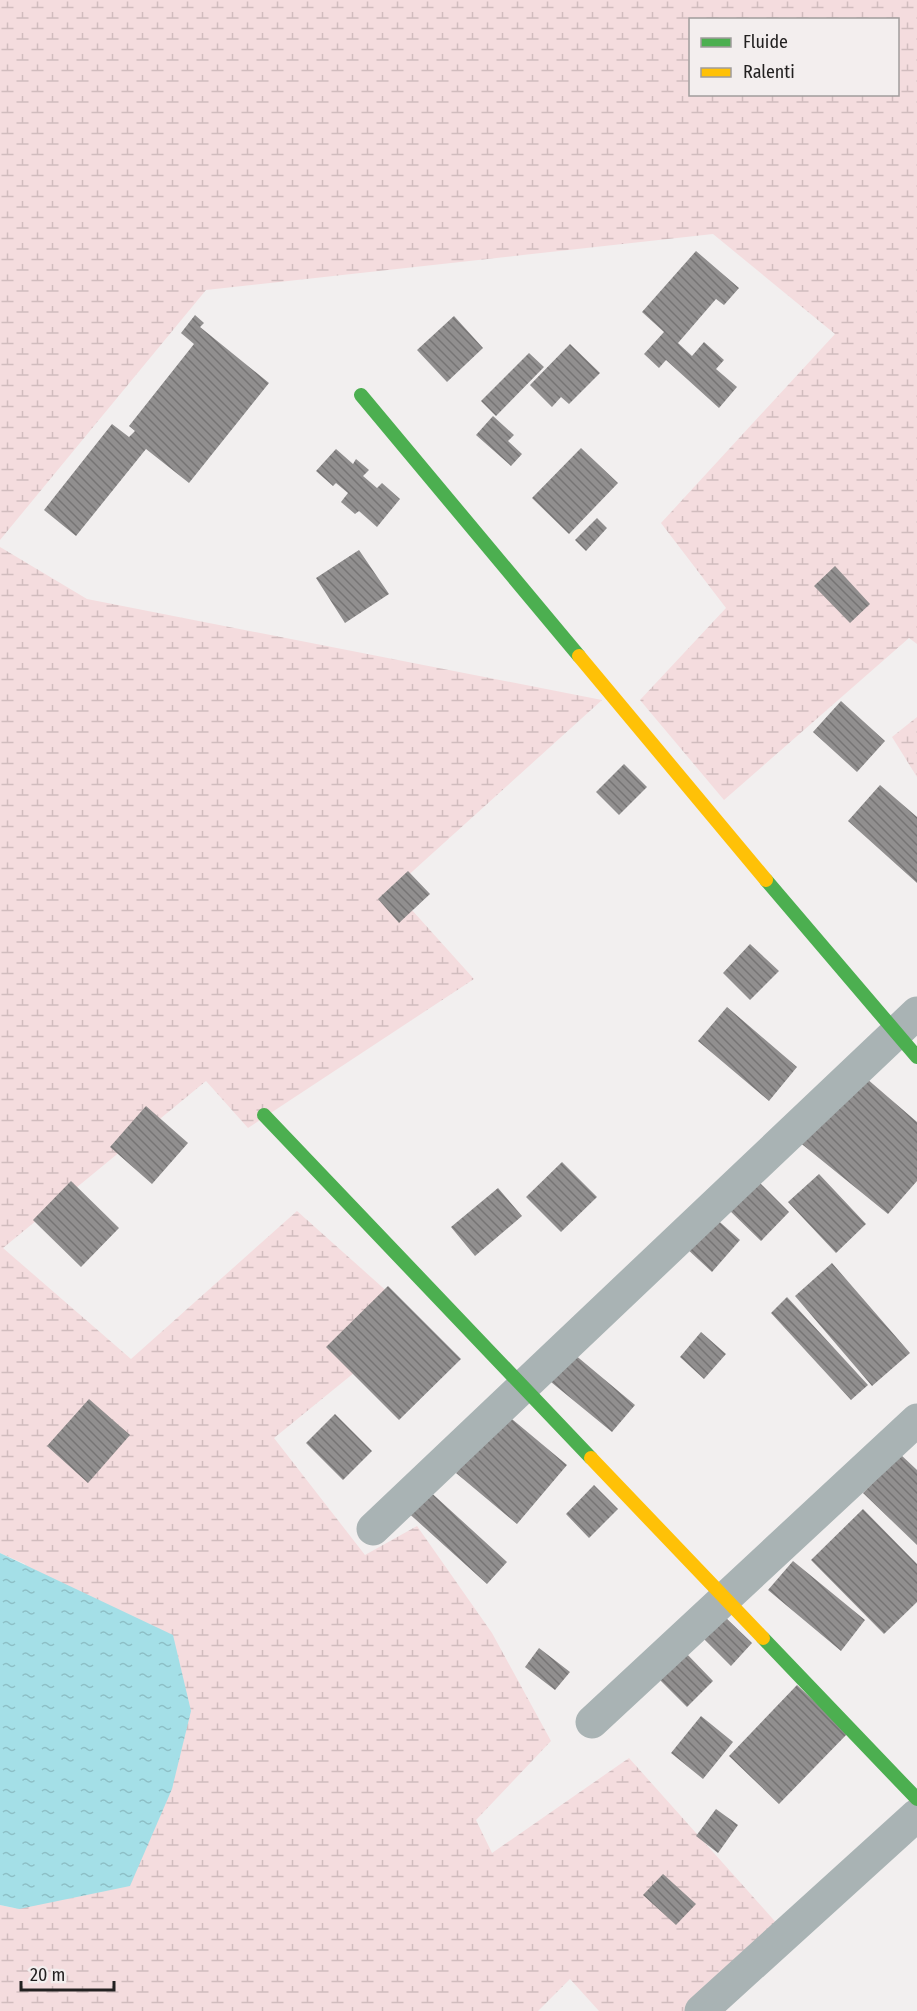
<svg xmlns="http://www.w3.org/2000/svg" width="917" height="2011" font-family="'Fira Sans Condensed',sans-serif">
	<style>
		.wetland { fill: url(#wetland-marsh); fill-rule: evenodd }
		.water { fill: url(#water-ripples) }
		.building { fill: url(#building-back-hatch) }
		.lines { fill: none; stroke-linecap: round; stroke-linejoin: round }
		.street { stroke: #a9b3b4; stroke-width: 33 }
		.fast { stroke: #4caf50; stroke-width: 14 }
		.slow { stroke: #ffc107; stroke-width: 14 }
	</style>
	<defs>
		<pattern id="wetland-marsh" width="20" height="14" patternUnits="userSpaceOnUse" patternTransform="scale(1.5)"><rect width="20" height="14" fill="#f4dcde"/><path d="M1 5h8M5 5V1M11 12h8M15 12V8" fill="none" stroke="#d1bcbe"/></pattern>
		<pattern id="water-ripples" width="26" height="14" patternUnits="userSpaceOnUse" patternTransform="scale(1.5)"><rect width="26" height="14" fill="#a4dfe7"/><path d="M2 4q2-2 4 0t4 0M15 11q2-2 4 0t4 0" fill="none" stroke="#8dbfc6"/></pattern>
		<pattern id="building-back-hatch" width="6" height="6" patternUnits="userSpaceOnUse" patternTransform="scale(1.5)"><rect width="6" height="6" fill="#918f8f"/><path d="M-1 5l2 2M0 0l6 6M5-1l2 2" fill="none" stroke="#767474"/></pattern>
	</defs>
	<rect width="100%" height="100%" fill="#f2efef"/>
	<path class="wetland" d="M0,0H917V644L909,638L724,800L640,700L726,608L661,523L835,334L713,234L206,290L0,540ZM690,20H898V94H690Z
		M0,547L87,599L602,700L393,889L474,979L248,1128L206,1081L3,1248L131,1359L297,1211L419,1320L274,1438L365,1555L417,1526L492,1633L551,1741L476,1820L492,1853L629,1758L780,1927L689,2011H599L570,1979L538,2011H0V1905L19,1909L25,1564L0,1553Z
		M917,717V777L892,737Z"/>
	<path class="water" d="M0,1553L173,1635L191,1711L172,1789L130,1886L19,1909L0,1905Z"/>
	<path class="building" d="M696,251L739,288L724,305L716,299L678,343L692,356L704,342L724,360L716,369L737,387L719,408L666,360L659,368L644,354L664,332L642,312Z
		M195,315L204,323L200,327L269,383L189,483L146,449L76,536L44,510L112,424L129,437L135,431L129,426L194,344L181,333Z
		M454,316L483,348L447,382L417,350Z
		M570,344L600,373L569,404L561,397L552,407L530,385Z
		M529,353L544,367L496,416L481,401Z
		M493,416L514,435L508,441L522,454L511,466L476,435Z
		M581,448L618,483L569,534L532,498Z
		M336,449L353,464L356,459L369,470L363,476L377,488L382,483L400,499L377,527L359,511L355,514L341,502L348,493L336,483L333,486L316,471Z
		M597,518L607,528L586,551L575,540Z
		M359,550L389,594L345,623L316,578Z
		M835,566L870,604L850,623L814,586Z
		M841,701L885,741L857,772L813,732Z
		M624,764L647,787L619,815L596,792Z
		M880,785L917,817V883L848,821Z
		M408,871L430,894L399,923L378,899Z
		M750,944L779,971L750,1000L723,973Z
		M727,1007L797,1067L769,1101L698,1041Z
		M859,1072L917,1122V1181L888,1214L798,1141Z
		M146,1106L188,1143L152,1184L110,1147Z
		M562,1162L597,1197L561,1232L526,1197Z
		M819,1174L866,1224L836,1253L788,1202Z
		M755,1178L789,1212L761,1241L726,1207Z
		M71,1181L119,1228L81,1267L33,1220Z
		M498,1188L522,1216L475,1256L451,1227Z
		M713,1216L740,1240L712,1272L685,1247Z
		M832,1263L910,1353L872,1386L795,1296Z
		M388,1286L461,1359L399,1420L326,1347Z
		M787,1297L868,1385L851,1400L771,1313Z
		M701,1332L726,1354L704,1379L680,1357Z
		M574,1354L635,1405L612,1432L551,1382Z
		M89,1399L130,1435L88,1483L47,1446Z
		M335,1414L372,1451L343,1480L306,1443Z
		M506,1414L567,1465L517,1524L456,1473Z
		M900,1454L917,1470V1545L863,1493Z
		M594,1485L618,1509L589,1538L566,1514Z
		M425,1487L507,1562L487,1584L404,1509Z
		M863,1509L917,1564V1602L884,1634L811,1560Z
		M793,1561L865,1620L841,1651L768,1590Z
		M725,1617L752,1643L731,1666L704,1639Z
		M539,1648L570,1672L555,1690L525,1667Z
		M684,1651L713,1681L687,1707L657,1677Z
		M797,1685L848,1733L779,1804L729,1756Z
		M701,1716L733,1742L703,1779L671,1753Z
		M716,1809L738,1825L718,1853L696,1836Z
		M663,1874L696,1904L676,1925L643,1895Z"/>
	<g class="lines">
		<path class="street" d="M373,1529L917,1013
			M592,1722L917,1420
			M701,2011L917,1815"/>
		<path class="fast" d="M361,395L579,656
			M766,880L917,1057
			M264,1115L591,1458
			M763,1638L917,1799"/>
		<path class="slow" d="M579,656L766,880
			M591,1458L763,1638"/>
	</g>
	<rect x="689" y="18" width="210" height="78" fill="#f3eeee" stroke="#a09c9c" stroke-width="1.5"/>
	<rect x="701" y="38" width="30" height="9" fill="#4caf50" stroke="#a09c9c" stroke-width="1.5"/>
	<text x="743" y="48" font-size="18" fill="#232121">Fluide</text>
	<rect x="701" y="68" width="30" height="9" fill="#ffc107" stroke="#a09c9c" stroke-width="1.5"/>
	<text x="743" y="78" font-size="18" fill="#232121">Ralenti</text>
	<path d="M21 1981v9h93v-9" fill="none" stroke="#232121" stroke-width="3"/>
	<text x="30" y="1981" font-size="18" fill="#232121" stroke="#f3eeee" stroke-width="4.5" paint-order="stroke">20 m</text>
</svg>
